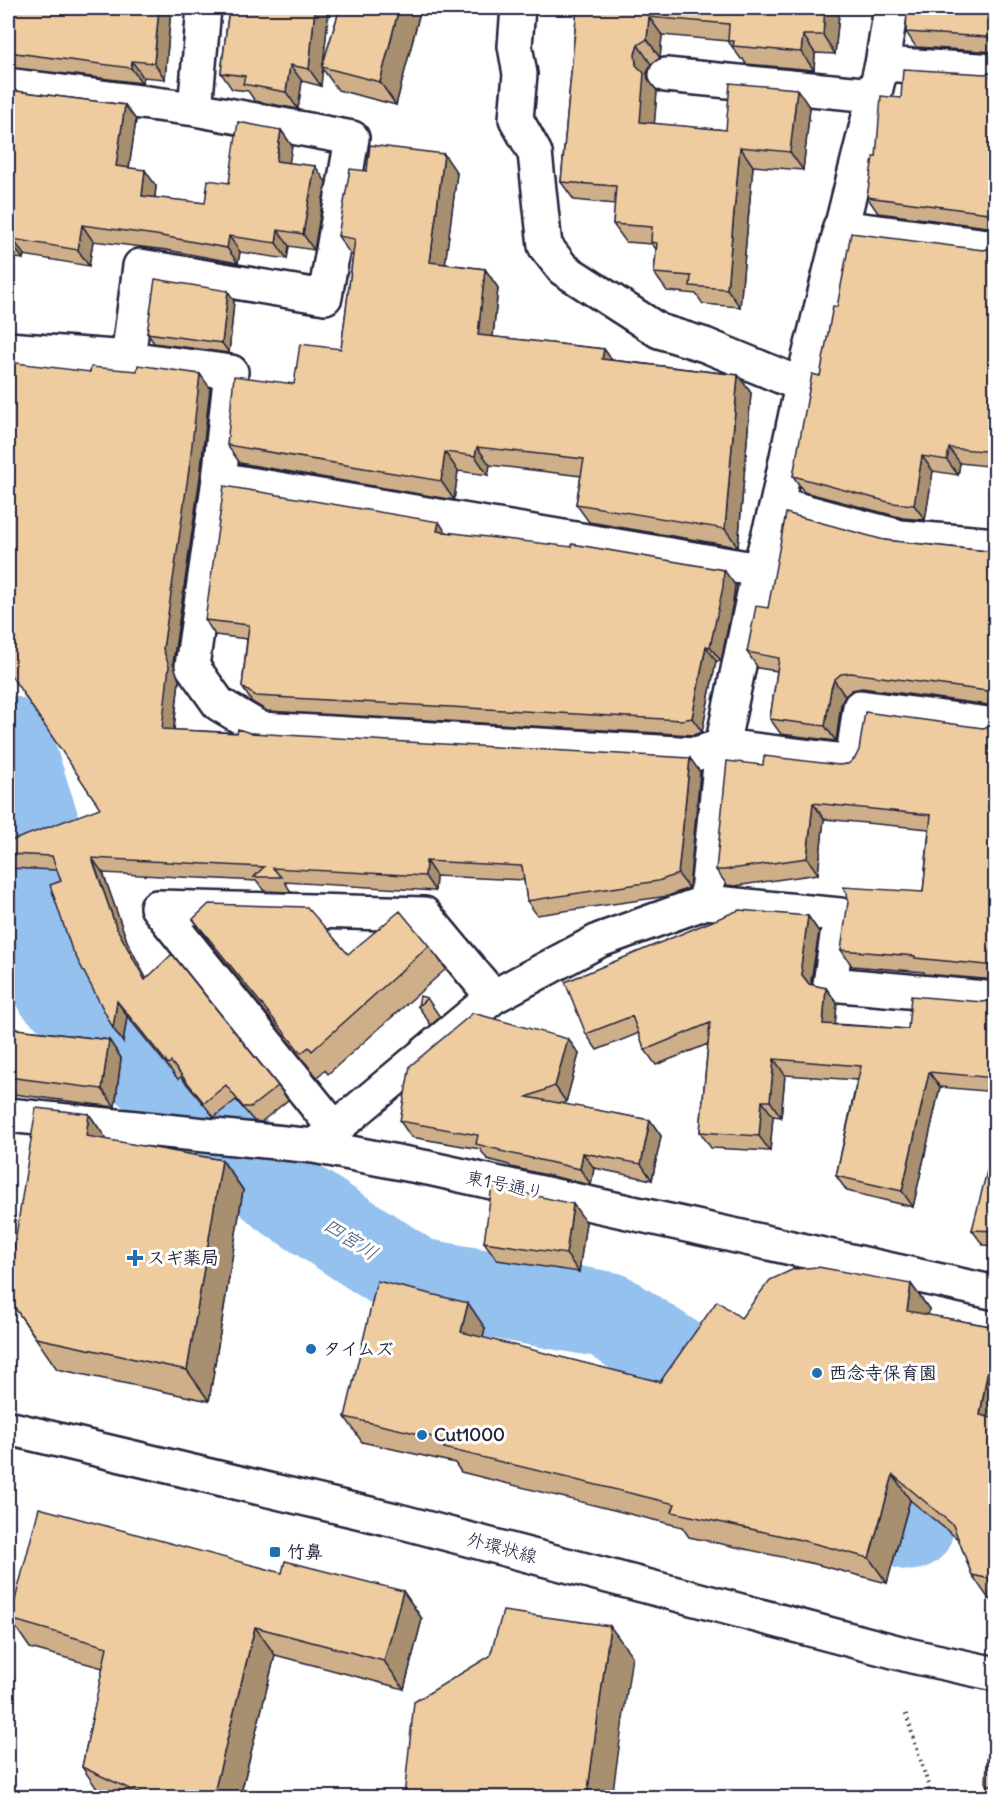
<svg xmlns="http://www.w3.org/2000/svg" width="1003" height="1805" font-family="Delius,'Klee One',sans-serif">
	<style>
		.lines { fill: none; stroke-linecap: round; stroke-linejoin: round }
		.river { stroke: #94c1ee; stroke-width: 87 }
		.street-casing { stroke: #22223b; stroke-width: 38 }
		.secondary-casing { stroke: #22223b; stroke-width: 38 }
		.path { stroke: #22223b; stroke-width: 4; stroke-dasharray: 1.5 4.5; stroke-linecap: butt }
		.street { stroke: #fff; stroke-width: 33 }
		.secondary { stroke: #fff; stroke-width: 33 }
		.wall { fill: #ceaf8a; stroke: #22223b; stroke-width: 1.5 }
		.shaded-wall { fill: #a78f70; stroke: #22223b; stroke-width: 1.5 }
		.building { fill: #efcca0; stroke: #22223b; stroke-width: 1.5 }
		.poi-dot { fill: #1f6fb2; stroke: #fff; stroke-width: 2 }
		.labels { text-anchor: middle; stroke-width: 6; stroke-linejoin: round; paint-order: stroke }
		.street-label { font-size: 18px; fill: #22223b; stroke: #fff }
		.poi-label { font-size: 18px; font-weight: bold; fill: #22223b; stroke: #fff; text-anchor: start }
		.water-label { font-size: 20px; font-style: italic; fill: #4a5a7a; stroke: #fff }
	</style>
	<rect width="100%" height="100%" fill="#fff"/>
	<filter id="ink" filterUnits="userSpaceOnUse"><feTurbulence type="fractalNoise" baseFrequency=".0167" numOctaves="2"/><feDisplacementMap in="SourceGraphic" scale="12" xChannelSelector="R" yChannelSelector="G"/><feConvolveMatrix kernelMatrix="1 2 1 2 8 2 1 2 1" color-interpolation-filters="sRGB"/></filter>
	<g filter="url(#ink)">
		<g class="lines">
			<path class="river" d="M8,739L35,822L56,987L283,1194L416,1281L608,1315L842,1470L910,1527"/>
			<g class="street-casing">
				<path id="street" d="M518,8L515,46L520,74L516,119L535,153L545,246L563,269L659,331L705,345L802,385
					M882,64L996,71
					M666,75L873,95
					M8,85L195,109L352,138L325,297L140,266L128,358
					M195,109L204,8
					M840,227L996,247
					M8,349L128,358L231,372L219,479L759,570
					M219,479L192,666L219,704L261,729L695,754L722,746L852,762L860,707L996,725
					M777,504L900,537L996,545
					M706,902L722,746L759,570L777,504L802,385L882,64L891,8
					M8,1115L314,1146L428,1168L996,1293
					M335,1129L157,907L424,914L493,997
					M314,1146L493,997L600,940L706,902L840,915L830,984L996,999"/>
			</g>
			<g class="secondary-casing">
				<path id="secondary" d="M8,1428L395,1520L912,1656L996,1674"/>
			</g>
			<path class="path" d="M906,1714L928,1784L930,1798"/>
			<use href="#street" class="street"/>
			<use href="#secondary" class="secondary"/>
		</g>
		<path class="wall" d="M8,8H171L165,79L143,77L142,83L8,67Z
			M229,8H329L323,64L340,8H428L427,10L421,8L396,105L338,90L322,68L321,86L302,81L298,109L255,101L248,91L232,89L221,73Z
			M577,8H834L839,14L835,54L815,53L814,70L746,64L743,59H741L728,41L662,35L660,58L651,64L647,73L648,79L657,91L654,124L726,130L810,108L803,170L753,166L740,307L703,304L696,294L667,291L654,273L656,249L652,244L626,242L613,224L615,204L574,200L561,182Z
			M996,8V52L916,47L906,32Z
			M996,70V228L878,213L867,197L876,157L901,98L994,72Z
			M8,90L125,105L136,120L129,168L156,186L155,198L205,203L229,183L281,130L292,146L289,163L326,182L314,250L289,246L287,259L240,252L238,263L167,250L93,241L89,266L24,255L23,259L8,257Z
			M367,171L457,173L445,264L485,269L498,288L493,337L604,349L612,360L738,375L751,393L738,547L589,522L576,504L581,476L490,465L488,475L458,471L454,500L240,463L227,445L294,384L341,349L353,255H351L338,236Z
			M996,246V467L960,463L958,475L933,471L925,520L903,518L804,492L793,476L820,376L837,307L983,250L993,248Z
			M234,301L229,353L154,343L147,333Z
			M210,388L200,477L173,663L179,680L174,730L250,733L700,772L689,888L668,896L537,915L527,901L524,880L436,876L435,891L285,882L291,892L264,891L257,881L103,873L127,941L146,979L278,1086L288,1100L261,1122L254,1121L236,1100L214,1117L181,1077L178,1079L127,1016L123,1042L113,1028L57,870L8,868V854L100,808Z
			M439,522L445,532L735,585L733,602L721,661H716L702,732L693,735L267,711L252,702L242,687L247,639L215,635L205,620Z
			M884,540L996,552V706L862,688L852,690L845,696L841,704L836,741L781,734L770,719L777,671L758,668L747,652L768,608Z
			M996,724V980L925,974L924,972L852,966L841,950L923,892L929,829L824,819L818,874L735,886L727,885L716,870L763,765H839L848,764L983,728L992,727Z
			M808,916L819,932L811,981L812,985L826,988L837,1003L835,1024L908,1029L983,1002L993,1000L996,998V1092L940,1087L913,1207L847,1191L836,1176L857,1080L785,1075L781,1117L773,1116L770,1151L711,1148L700,1132L708,1044L656,1065L645,1050L639,1033L597,1050L586,1034Z
			M193,919L348,954L429,946L446,969L328,1074L325,1070L317,1077L210,943Z
			M427,998L440,1017L431,1025L418,1006Z
			M8,1028L109,1040L121,1058L115,1107L13,1094L8,1087Z
			M568,1039L579,1054L566,1102L561,1104L650,1120L661,1136L652,1180L594,1168L591,1185L511,1167L509,1165L487,1159L480,1149L411,1137L400,1121Z
			M89,1114L107,1140L222,1160L243,1190L209,1401L57,1369L8,1298Z
			M996,1159V1246L983,1245L972,1230Z
			M586,1222L579,1272L497,1260L484,1242Z
			M911,1284L929,1309L928,1315L996,1327V1601L989,1599L972,1575L959,1540L910,1500L887,1583L815,1564L689,1537L682,1527L461,1472L455,1463L362,1442L345,1417L485,1328L483,1338L660,1382L741,1318Z
			M282,1573L403,1591L422,1619L404,1689L275,1655L240,1797H105L102,1796L82,1767L103,1668L30,1648L10,1619Z
			M996,1743V1797H995L986,1784Z"/>
		<path class="shaded-wall" d="M159,8H171L165,79L154,63Z
			M315,8H329L321,86L309,69Z
			M399,8H421L396,105L380,82Z
			M825,8H834L839,14L835,54L823,35Z
			M649,17L662,35L660,58L647,39Z
			M803,35L815,53L814,70L801,52Z
			M638,45L651,64L647,73L648,79L657,91L653,141L640,122L636,65L635,54Z
			M132,61L143,77L142,83L131,68Z
			M290,65L302,81L298,109L286,92Z
			M797,89L810,108L803,170L790,152Z
			M125,105L136,120L127,181L116,166Z
			M281,130L292,146L287,176L276,161Z
			M740,147L753,166L740,307L727,289Z
			M444,154L457,173L443,281L430,262Z
			M315,166L326,182L314,250L303,234Z
			M145,170L156,186L153,212L142,196Z
			M82,225L93,241L89,266L78,250Z
			M278,230L289,246L287,259L276,243Z
			M229,236L240,252L238,263L227,248Z
			M13,239L24,255L23,259L12,244Z
			M485,269L498,288L491,354L478,335Z
			M228,291L234,301L229,353L222,343Z
			M604,349L617,367L602,359Z
			M200,374L210,388L200,477L173,663L179,680L172,744L162,729L163,649Z
			M738,375L751,393L738,547L725,529Z
			M477,447L490,465L488,475L475,456Z
			M949,448L960,463L958,475L947,460Z
			M445,452L458,471L454,500L441,481Z
			M922,456L933,471L925,520L914,505Z
			M439,522L449,537L437,531Z
			M724,570L735,585L733,602L721,661L710,647Z
			M706,646L716,661L702,732L692,718Z
			M834,680L845,696L841,704L836,741L825,726L831,689Z
			M690,758L700,772L689,888L678,874Z
			M813,803L824,819L818,874L807,858Z
			M92,858L103,873L127,941L155,995L145,980L116,927Z
			M426,861L436,876L435,891L425,876Z
			M808,916L819,932L811,981L813,991L802,975L801,966Z
			M826,988L837,1003L834,1039L823,1024Z
			M117,1001L127,1016L123,1042L113,1028Z
			M568,1039L579,1054L566,1102L555,1086Z
			M109,1040L121,1058L115,1107L102,1089Z
			M774,1059L785,1075L781,1117L770,1101Z
			M929,1072L940,1087L913,1207L902,1191Z
			M762,1101L773,1116L770,1151L759,1136Z
			M89,1114L110,1144L86,1136Z
			M650,1120L661,1136L652,1180L641,1164Z
			M583,1153L594,1168L591,1185L580,1169Z
			M222,1160L243,1190L209,1401L187,1370Z
			M573,1204L586,1222L579,1272L566,1254Z
			M911,1284L929,1309L924,1336L907,1311Z
			M468,1303L485,1328L478,1357L461,1332Z
			M996,1327V1438L980,1415Z
			M893,1475L910,1500L887,1583L869,1558Z
			M403,1591L422,1619L404,1689L384,1661Z
			M610,1626L632,1656L612,1797H587Z
			M255,1627L275,1655L240,1797H213Z"/>
		<path class="building" d="M8,8H159L154,63L132,61L131,68L8,52Z
			M229,8H315L309,69L290,65L286,92L243,84L245,76L221,73Z
			M340,8H399L380,82L322,67Z
			M577,8H825L823,35H803L801,52L733,46L734,41H728L729,24L649,17L647,39L638,45L635,54L636,65L644,73L640,122L726,130L730,83L797,89L790,152L740,147L727,289L690,286L691,276L654,273L657,243L651,242L652,227L613,224L616,186L561,182Z
			M907,8H996V40L987,37L906,32Z
			M903,69L985,74L994,72L996,70V216L988,213L867,197L873,157H876L881,96L901,98Z
			M8,90L125,105L116,166L145,170L142,196L205,203L208,180L229,183L238,122L281,130L276,161L315,166L303,234L278,230L276,243L229,236L227,248L156,235L82,225L78,250L13,239L12,244L8,243Z
			M370,145L444,154L430,262L485,269L478,335L604,349L602,359L738,375L725,529L576,504L584,459L477,447L475,456L445,452L441,481L227,445L234,376L294,384L300,344L341,349L355,239L338,236L350,169L367,171Z
			M851,233L983,250L993,248L996,246V452L949,448L947,460L922,456L914,505L892,503L793,476L812,374L820,376L833,306L837,307Z
			M155,279L228,291L222,343L147,333Z
			M8,362L90,372L91,367L137,371L138,365L200,374L190,462L163,649L169,666L162,729L237,733L238,729L250,733L690,758L678,874L658,881L527,901L522,866L426,861L425,876L273,868L281,877H254L264,867L92,858L116,927L145,980L172,954L278,1086L251,1107H243L226,1085L204,1103L171,1062L168,1064L117,1001L113,1028L71,947L50,885L61,881L52,856L8,854V842L100,808L8,671Z
			M224,486L439,522L437,531L572,547V544L724,570L723,587L710,647L706,646L692,718L682,720L256,696L242,687L249,625L205,620Z
			M786,513L884,540L996,552V694L988,691L851,673L841,674L834,680L831,689L825,726L770,719L779,658L747,652L756,606L768,608Z
			M865,712L983,728L992,727L996,724V968L987,965L915,958V956L841,950L848,902L847,893L843,887L923,892L931,815L813,803L807,858L724,870H716L727,761L763,765L764,756L839,765L848,764L855,758L859,750Z
			M209,904L307,907L348,954L400,911L429,946L312,1051L309,1047L301,1053L193,919Z
			M739,910L808,916L801,966L802,975L809,984L826,988L823,1024L908,1029L911,996L983,1002L993,1000L996,998V1078L929,1072L902,1191L836,1176L861,1066L774,1059L770,1101H762L759,1136L700,1132L710,1023L645,1050L632,1016L586,1034L565,982Z
			M420,996L427,998L418,1006Z
			M473,1013L568,1039L555,1086L527,1097L650,1120L641,1164L583,1153L580,1169L500,1151V1150L476,1144L478,1135L400,1121L410,1066Z
			M8,1028L109,1040L102,1089L8,1077Z
			M36,1108L89,1114L86,1136L222,1160L187,1370L36,1338L8,1298V1287Z
			M990,1159H996V1231L972,1230Z
			M492,1186L573,1204L566,1254L484,1242Z
			M818,1267L911,1284L907,1311L995,1327L980,1415L996,1419V1580L972,1575L953,1525L893,1475L869,1558L797,1539L672,1512L675,1504L444,1448L446,1440L345,1417L377,1281L468,1303L461,1332L660,1382L717,1301L741,1318L770,1280L794,1269Z
			M39,1508L282,1573L285,1561L403,1591L384,1661L255,1627L213,1797H147L82,1767L107,1647L10,1619Z
			M503,1611L610,1626L587,1797H404L414,1702L490,1656Z
			M988,1741L996,1743V1786L986,1784Z"/>
	</g>
	<g class="poi-dot">
		<path d="M132 1249h6v6h6v6h-6v6h-6v-6h-6v-6h6z"/>
		<circle cx="311" cy="1349" r="6"/>
		<circle cx="817" cy="1373" r="6"/>
		<circle cx="422" cy="1435" r="6"/>
		<rect x="269" y="1546" width="12" height="12" rx="3"/>
	</g>
	<g class="labels">
		<g class="street-label">
			<text transform="translate(505 1185) rotate(12)" y="6">東1号通り</text>
			<text transform="translate(502 1548) rotate(15)" y="6">外環状線</text>
		</g>
		<g class="poi-label">
			<text x="147" y="1264">スギ薬局</text>
			<text x="323" y="1355">タイムズ</text>
			<text x="829" y="1379">西念寺保育園</text>
			<text x="434" y="1441">Cut1000</text>
			<text x="287" y="1558">竹鼻</text>
		</g>
		<g class="water-label">
			<text transform="translate(351 1239) rotate(33)" y="7">四宮川</text>
		</g>
	</g>
	<rect width="1003" height="1805" fill="none" stroke="#fff" stroke-width="30"/>
	<rect x="15" y="15" width="973" height="1775" fill="none" stroke="#22223b" stroke-width="2" filter="url(#ink)"/>
</svg>
